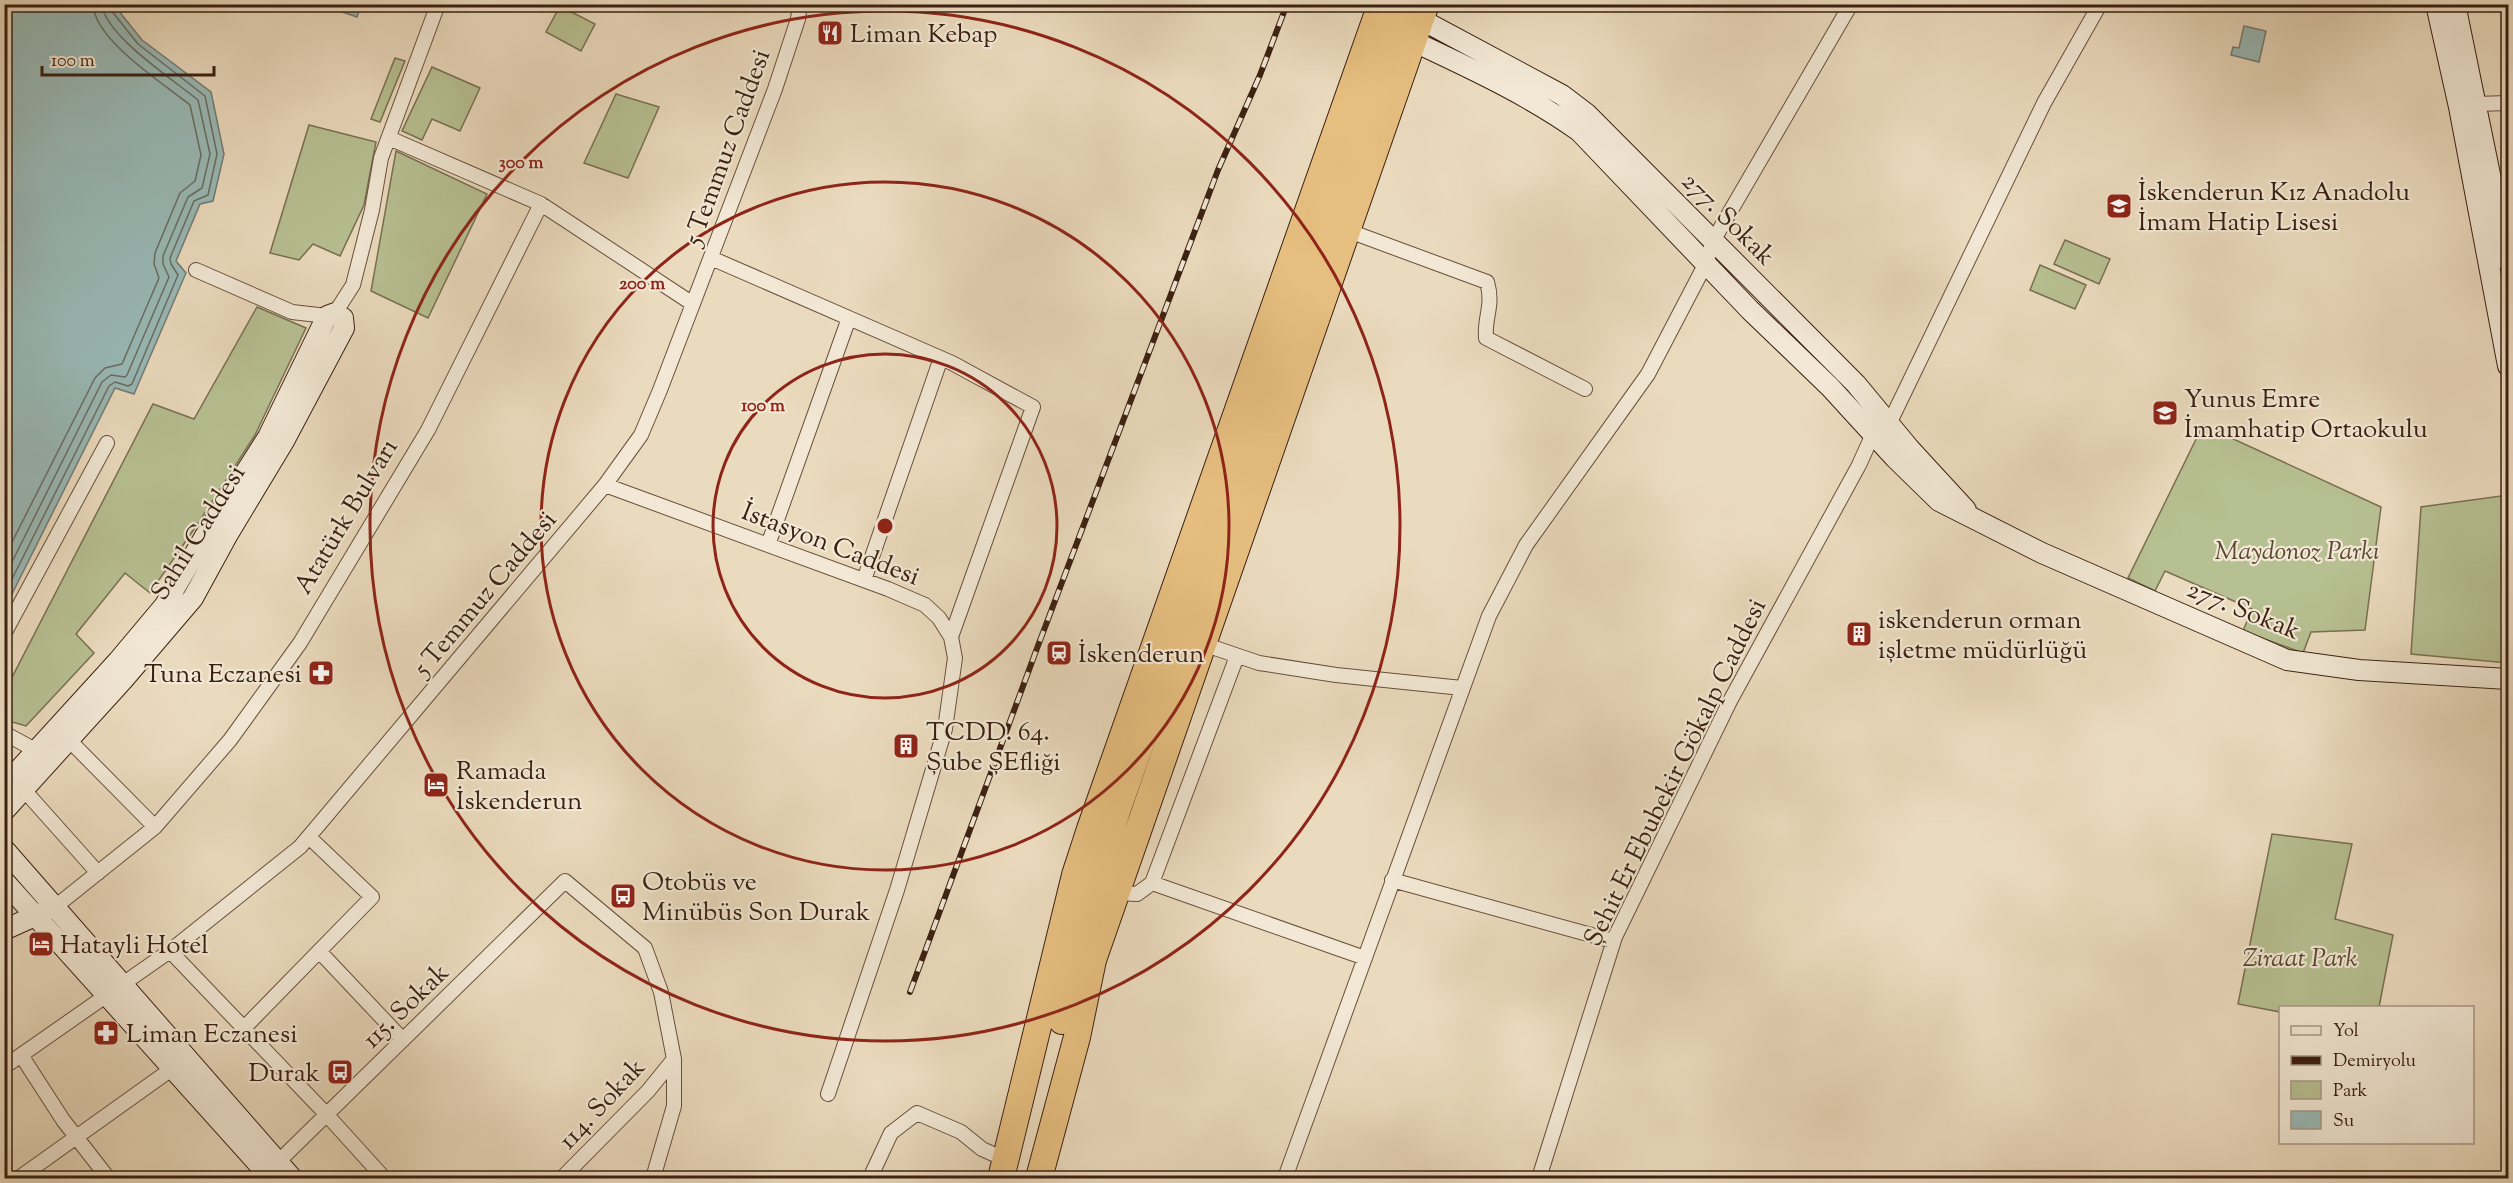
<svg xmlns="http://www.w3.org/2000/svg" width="2513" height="1183" font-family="'Sorts Mill Goudy',serif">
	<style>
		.green { fill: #b7c092; stroke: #797052; stroke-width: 1.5 }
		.water { fill: #99bab7; stroke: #737c75; stroke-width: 1.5 }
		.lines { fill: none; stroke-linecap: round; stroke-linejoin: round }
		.shore { stroke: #6a6d64; stroke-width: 1.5 }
		.street-casing { stroke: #674f3d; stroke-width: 16 }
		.secondary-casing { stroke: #3b2012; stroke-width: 22 }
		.highway-casing { stroke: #3b2012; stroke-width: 28 }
		.street { stroke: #f2e8d5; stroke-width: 14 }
		.secondary { stroke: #f2e8d5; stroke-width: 20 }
		.highway { stroke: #e6be7f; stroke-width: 26 }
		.rail-casing { stroke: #3b2012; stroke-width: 6 }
		.rail { stroke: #f2e8d5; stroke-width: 4; stroke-dasharray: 11; stroke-linecap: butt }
		.ring { fill: none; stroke: #8f2418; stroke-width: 3 }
		.labels { text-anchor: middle; stroke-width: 4.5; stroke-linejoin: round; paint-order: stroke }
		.poi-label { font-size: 26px; fill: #3b2012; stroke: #f2e8d5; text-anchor: start }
		.street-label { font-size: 26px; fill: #3b2012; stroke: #f2e8d5 }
		.park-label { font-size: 26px; font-style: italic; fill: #5a4832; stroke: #f2e8d5 }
		.centre { fill: #8f2418; stroke: #f2e8d5; stroke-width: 3 }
		.ring-label { font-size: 18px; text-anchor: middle; font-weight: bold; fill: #8f2418; stroke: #f2e8d5; stroke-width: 4.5; stroke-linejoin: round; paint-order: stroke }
	</style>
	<rect width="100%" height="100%" fill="#ebdbbe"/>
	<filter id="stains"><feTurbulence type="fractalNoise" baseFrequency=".00333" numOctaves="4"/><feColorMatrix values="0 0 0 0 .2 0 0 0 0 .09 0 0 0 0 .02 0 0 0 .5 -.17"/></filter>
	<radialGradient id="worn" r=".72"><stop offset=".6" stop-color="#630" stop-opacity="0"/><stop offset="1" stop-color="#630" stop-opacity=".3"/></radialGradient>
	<path class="green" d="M560,6L595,24L581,51L546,32Z
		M395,58L405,61L380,122L371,119Z
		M432,67L480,88L460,131L432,119L422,140L402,131Z
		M616,94L659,107L628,178L584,163Z
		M309,125L376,142L364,205L340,256L313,244L299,260L270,253Z
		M396,151L487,194L428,318L371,291Z
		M2065,240L2110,259L2099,284L2054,264Z
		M2040,265L2086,285L2075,309L2030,290Z
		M257,307L306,328L255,435L199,522L150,593L125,573L76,634L94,653L26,726L5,720V691L153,404L194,419Z
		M2203,425L2381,507L2365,630L2311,632L2303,653L2243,631L2252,609L2165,571L2155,591L2128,578Z
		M2508,495V663L2411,654L2421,507Z
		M2272,834L2352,844L2335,919L2393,935L2379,1007L2280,1008V1012L2238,1004Z"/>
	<path class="water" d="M5,4L114,5L142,40L211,92L224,154L213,201L200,204L176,261L186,273L134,394L115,388L5,608Z
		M322,5H361L357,17Z
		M2244,26L2266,31L2259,62L2231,55L2233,47L2239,48Z"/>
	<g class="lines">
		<path class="shore" d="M4,558L95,378L105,368L122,364L159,278L154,264L155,253L180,193L195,181L201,155L190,105C164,84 94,40 93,4
			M4,578L102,382L111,375L125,377L127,375L169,277L163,264V256L188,197L202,188L210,154L198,100C175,81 104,35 102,4
			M4,595L109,386L115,382L128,386L132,384L178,275L171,264L170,258L194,201L208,195L217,154L205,96L138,44L111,10L110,4"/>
		<g class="street-casing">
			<path id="street" d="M2476,104L2508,103
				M389,138L541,204
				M1349,231L1487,282C1494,306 1484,317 1486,338L1585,389
				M711,258L952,363L1033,407L951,637
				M196,270L292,312L327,316
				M335,313L353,285L372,210L381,158L438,4
				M605,485L888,589L925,605L939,618L951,637L955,658L945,729L897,890L828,1094
				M768,545L849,318
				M864,580L941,358
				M4,634L107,443
				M1203,644L1259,663L1336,675L1462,688
				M4,733L37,751
				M69,740L155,827
				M24,790L98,873
				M1392,880L1613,941
				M1152,883L1365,958
				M1117,893L1137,894L1152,883L1237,656
				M55,907L155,827L230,740L300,643L428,430L541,204L693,304
				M170,951L327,1115L384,1178
				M319,951L403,1040
				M244,1028L372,897L309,837
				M21,1055L63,1120L108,1178
				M4,1067L170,951L300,847L605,485L641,435L660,390L775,89L798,19L800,4
				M278,1162L565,881L645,948L661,992L674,1059V1106L653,1178
				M19,1178L173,1068
				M562,1178L648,1091L674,1059
				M870,1178L891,1133L917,1113L961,1132L982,1149L993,1154
				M1285,1178L1489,616L1526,545L1648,374L1706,263L1713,241L1851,4
				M1539,1178L1615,937L1730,701L1859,465L1873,434L1890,422L2044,103L2100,4"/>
		</g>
		<g class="secondary-casing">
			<path id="secondary" d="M2436,4L2459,107L2508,366
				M2455,4L2508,262
				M1409,13L1562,95L1587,114L1856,384L1909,448L1966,510
				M1402,36C1463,65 1524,92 1579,131L1750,310L1830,387L1895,458L1939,501L2042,553L2287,660L2359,670L2508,679
				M4,786L118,661L165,605L205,536L268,437L327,316L335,313L343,318L344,328L284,441L228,534L193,598L123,680L4,811
				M4,849L292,1178
				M4,881L271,1178
				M4,930L46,911"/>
		</g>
		<g class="highway-casing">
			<path id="highway" d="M1062,1021L1076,951L1093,885L1118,808L1402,4
				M1001,1178L1075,875L1090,829L1381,4
				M1039,1178L1077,1037L1093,960L1426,4"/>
		</g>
		<use href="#street" class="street"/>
		<use href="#secondary" class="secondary"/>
		<use href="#highway" class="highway"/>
		<g class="rail-casing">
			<path id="rail" d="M910,992L1036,651L1218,170L1260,75L1287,4"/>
		</g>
		<use href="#rail" class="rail"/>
	</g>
	<g class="ring">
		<circle cx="885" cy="526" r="172"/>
		<circle cx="885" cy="526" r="344"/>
		<circle cx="885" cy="526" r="515"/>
	</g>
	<defs>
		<g id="restaurant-square" transform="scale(1.35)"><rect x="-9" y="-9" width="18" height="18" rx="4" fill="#8f2418" stroke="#f2e8d5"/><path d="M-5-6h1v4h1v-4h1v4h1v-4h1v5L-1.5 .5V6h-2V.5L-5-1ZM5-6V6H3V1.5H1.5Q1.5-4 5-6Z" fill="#fff"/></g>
		<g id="school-square" transform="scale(1.35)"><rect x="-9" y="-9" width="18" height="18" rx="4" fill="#8f2418" stroke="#f2e8d5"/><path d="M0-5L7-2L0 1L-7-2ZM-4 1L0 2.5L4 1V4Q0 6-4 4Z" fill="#fff"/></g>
		<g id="building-square" transform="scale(1.35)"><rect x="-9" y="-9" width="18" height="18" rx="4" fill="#8f2418" stroke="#f2e8d5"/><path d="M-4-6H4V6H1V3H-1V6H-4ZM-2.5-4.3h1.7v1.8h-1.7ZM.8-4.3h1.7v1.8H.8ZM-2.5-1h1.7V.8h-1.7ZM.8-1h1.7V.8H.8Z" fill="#fff"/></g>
		<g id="station-square" transform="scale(1.35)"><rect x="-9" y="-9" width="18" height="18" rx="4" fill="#8f2418" stroke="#f2e8d5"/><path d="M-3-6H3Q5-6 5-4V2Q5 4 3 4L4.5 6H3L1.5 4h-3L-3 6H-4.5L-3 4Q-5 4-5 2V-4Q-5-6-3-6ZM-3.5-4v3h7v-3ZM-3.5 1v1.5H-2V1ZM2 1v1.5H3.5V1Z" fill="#fff"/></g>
		<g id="pharmacy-square" transform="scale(1.35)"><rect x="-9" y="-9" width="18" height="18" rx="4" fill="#8f2418" stroke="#f2e8d5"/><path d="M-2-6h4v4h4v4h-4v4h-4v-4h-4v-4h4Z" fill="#fff"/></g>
		<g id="hotel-square" transform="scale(1.35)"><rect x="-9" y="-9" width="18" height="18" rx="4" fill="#8f2418" stroke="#f2e8d5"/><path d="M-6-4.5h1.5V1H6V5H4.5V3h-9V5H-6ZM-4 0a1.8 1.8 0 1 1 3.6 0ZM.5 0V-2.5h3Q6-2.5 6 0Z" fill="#fff"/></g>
		<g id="bus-square" transform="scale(1.35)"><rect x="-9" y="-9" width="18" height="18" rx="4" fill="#8f2418" stroke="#f2e8d5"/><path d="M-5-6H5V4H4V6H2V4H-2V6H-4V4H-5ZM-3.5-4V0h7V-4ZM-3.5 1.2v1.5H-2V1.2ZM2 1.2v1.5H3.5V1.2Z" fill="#fff"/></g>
	</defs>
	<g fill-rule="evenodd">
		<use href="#restaurant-square" x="830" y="33"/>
		<use href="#school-square" x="2119" y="206"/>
		<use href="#school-square" x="2165" y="413"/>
		<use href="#building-square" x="1859" y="634"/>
		<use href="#station-square" x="1059" y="653"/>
		<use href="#pharmacy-square" x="321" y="673"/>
		<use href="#building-square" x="906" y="746"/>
		<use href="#hotel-square" x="436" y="785"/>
		<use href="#bus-square" x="623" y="896"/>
		<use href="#hotel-square" x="41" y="944"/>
		<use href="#pharmacy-square" x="106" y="1033"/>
		<use href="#bus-square" x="340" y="1072"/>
	</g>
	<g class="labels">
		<g class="poi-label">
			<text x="850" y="42">Liman Kebap</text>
			<text x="2138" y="200">İskenderun Kız Anadolu<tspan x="2138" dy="30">İmam Hatip Lisesi</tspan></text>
			<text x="2184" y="407">Yunus Emre<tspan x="2184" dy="30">İmamhatip Ortaokulu</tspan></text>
			<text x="1878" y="628">iskenderun orman<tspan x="1878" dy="30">işletme müdürlüğü</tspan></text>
			<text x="1078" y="662">İskenderun</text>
			<text x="302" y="682" text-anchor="end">Tuna Eczanesi</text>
			<text x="926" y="740">TCDD. 64.<tspan x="926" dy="30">Şube ŞEfliği</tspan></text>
			<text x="456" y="779">Ramada<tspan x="456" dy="30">İskenderun</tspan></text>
			<text x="642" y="890">Otobüs ve<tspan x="642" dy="30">Minübüs Son Durak</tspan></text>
			<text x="60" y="953">Hatayli Hotel</text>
			<text x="126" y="1042">Liman Eczanesi</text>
			<text x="320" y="1081" text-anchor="end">Durak</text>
		</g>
		<g class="street-label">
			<text transform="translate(726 147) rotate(-70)" y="9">5 Temmuz Caddesi</text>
			<text transform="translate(1729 218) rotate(45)" y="9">277. Sokak</text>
			<text transform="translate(345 516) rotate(-59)" y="9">Atatürk Bulvarı</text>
			<text transform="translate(197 532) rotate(-58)" y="9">Sahil Caddesi</text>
			<text transform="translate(831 543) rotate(21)" y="9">İstasyon Caddesi</text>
			<text transform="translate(484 593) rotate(-50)" y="9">5 Temmuz Caddesi</text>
			<text transform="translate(2244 609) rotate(22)" y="9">277. Sokak</text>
			<text transform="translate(1674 772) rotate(-64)" y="9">Şehit Er Ebubekir Gökalp Caddesi</text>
			<text transform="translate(405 1005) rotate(-44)" y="9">115. Sokak</text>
			<text transform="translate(601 1103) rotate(-47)" y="9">114. Sokak</text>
		</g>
		<g class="park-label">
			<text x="2297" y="559">Maydonoz Parkı</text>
			<text x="2300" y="966">Ziraat Park</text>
		</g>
	</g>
	<circle cx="885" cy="526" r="9" class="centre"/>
	<g class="ring-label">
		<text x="521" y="168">300 m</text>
		<text x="642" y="289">200 m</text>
		<text x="763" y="411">100 m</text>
	</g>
	<rect width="2513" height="1183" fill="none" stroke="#ebdbbe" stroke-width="24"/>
	<rect x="6" y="6" width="2501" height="1171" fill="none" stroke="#3b2012" stroke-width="3"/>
	<rect x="12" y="12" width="2489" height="1159" fill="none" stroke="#3b2012" stroke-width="1.5"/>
	<rect x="2279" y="1006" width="195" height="138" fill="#f2e8d5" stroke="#a99887" stroke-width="1.5"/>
	<rect x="2291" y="1026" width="30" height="9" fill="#f2e8d5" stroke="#a99887" stroke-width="1.5"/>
	<text x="2333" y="1036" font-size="18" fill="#3b2012">Yol</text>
	<rect x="2291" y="1056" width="30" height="9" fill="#3b2012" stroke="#a99887" stroke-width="1.5"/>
	<text x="2333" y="1066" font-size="18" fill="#3b2012">Demiryolu</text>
	<rect x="2291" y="1081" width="30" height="18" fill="#b7c092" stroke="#a99887" stroke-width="1.5"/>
	<text x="2333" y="1096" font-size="18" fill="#3b2012">Park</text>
	<rect x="2291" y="1111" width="30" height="18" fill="#99bab7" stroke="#a99887" stroke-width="1.5"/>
	<text x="2333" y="1126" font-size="18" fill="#3b2012">Su</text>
	<path d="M42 66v9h172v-9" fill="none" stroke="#3b2012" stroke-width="3"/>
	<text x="51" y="66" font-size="18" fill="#3b2012" stroke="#f2e8d5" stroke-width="4.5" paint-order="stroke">100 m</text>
	<rect width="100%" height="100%" filter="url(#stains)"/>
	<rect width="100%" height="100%" fill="url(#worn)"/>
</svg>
